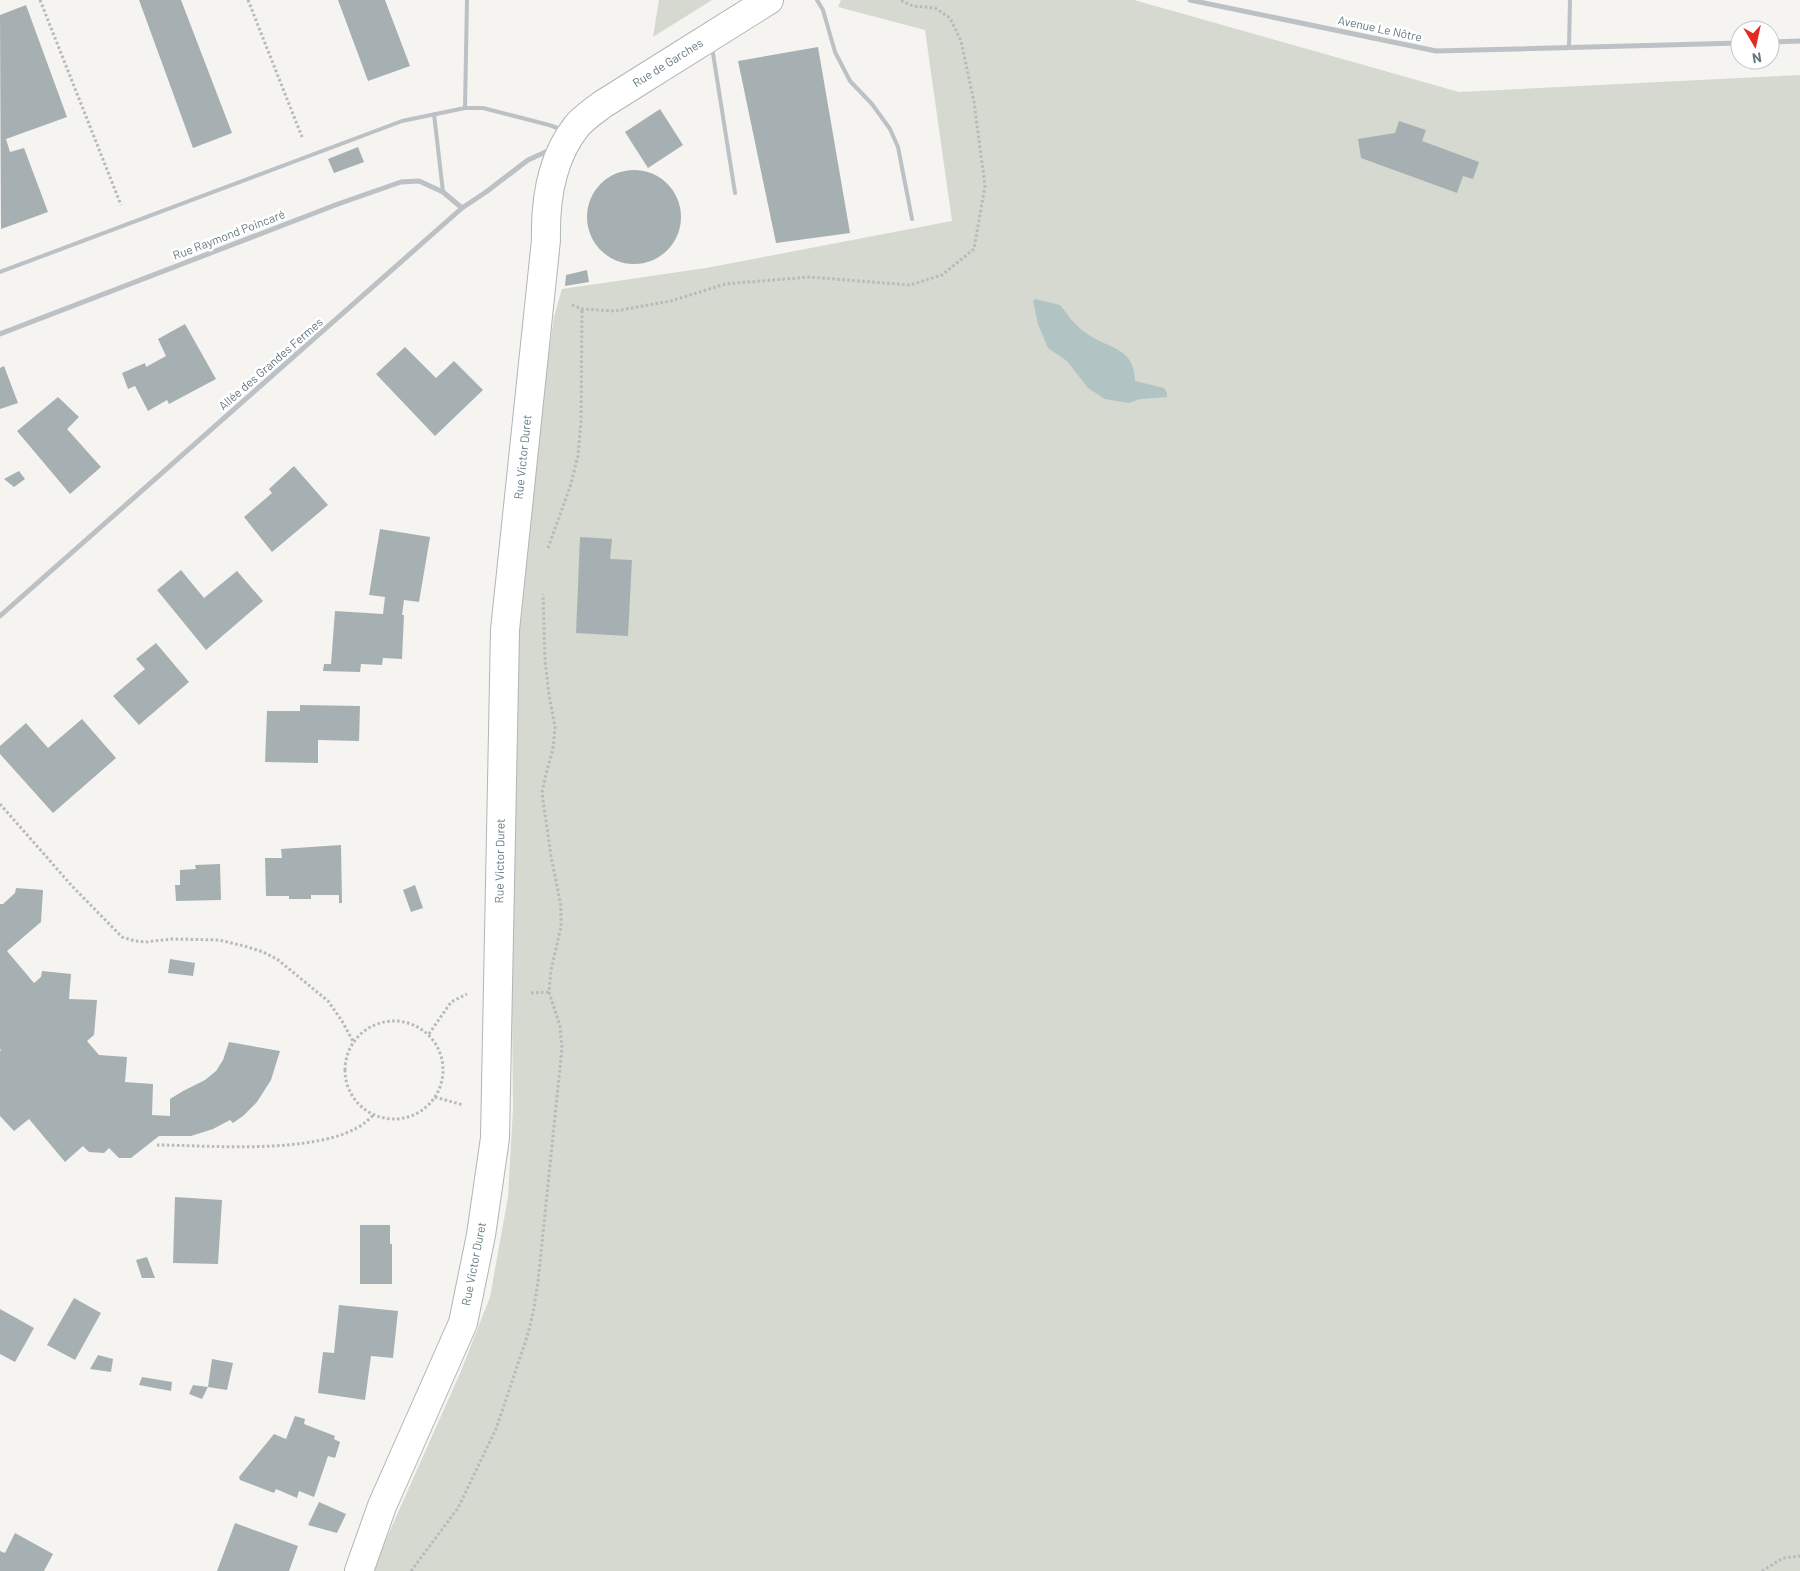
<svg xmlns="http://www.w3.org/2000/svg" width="1800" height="1571" font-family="Barlow,sans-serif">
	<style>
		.green { fill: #d5d9d0 }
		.water { fill: #b1c3c3 }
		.building { fill: #a6b0b3 }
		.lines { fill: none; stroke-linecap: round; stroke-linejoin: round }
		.secondary-casing { stroke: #aeb6b8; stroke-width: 30 }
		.path { stroke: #b6babc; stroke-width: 3; stroke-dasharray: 2.5 2.5; stroke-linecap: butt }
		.lane { stroke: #bbc1c4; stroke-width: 4 }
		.street { stroke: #bbc1c4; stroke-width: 5 }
		.secondary { stroke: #fff; stroke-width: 28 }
		.labels { text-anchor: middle; stroke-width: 5; stroke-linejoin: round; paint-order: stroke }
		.street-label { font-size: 12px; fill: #647a82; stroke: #fff }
	</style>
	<rect width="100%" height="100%" fill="#f5f4f0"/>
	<path class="green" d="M659,0H712L653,37Z
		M841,0H1134L1459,92L1800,75V1571H372L461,1371L490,1297L508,1197L513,1109L509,678L516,573L554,317L562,289L706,268L952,221L925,30L838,7Z"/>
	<path class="water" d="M1035,299L1060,305C1068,315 1075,326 1086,333C1109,350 1134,346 1135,381L1164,388L1167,393V397L1140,399L1129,403L1105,399L1088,388L1067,361L1048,348L1038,324L1033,301Z"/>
	<path class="building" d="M139,0H181L232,133L193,148Z
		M338,0H385L410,66L368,81Z
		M26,5L67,117L6,139L10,152L24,148L48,212L1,229L0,15Z
		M818,47L850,233L776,243L738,61Z
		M660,109L683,145L648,168L625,132Z
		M1399,121L1426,130L1422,141L1479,162L1473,179L1463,176L1457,193L1361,158L1358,139L1395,133Z
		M358,147L364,162L334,173L328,159Z
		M587 217a47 47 0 1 1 94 0a47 47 0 1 1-94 0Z
		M587,270L589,282L565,286L566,275Z
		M185,324L216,379L169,404L167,400L148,411L135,386L128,389L122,373L145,363L146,367L166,356L158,339Z
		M405,347L436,378L454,361L483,390L435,436L376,374Z
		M4,366L18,403L0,409V368Z
		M58,397L79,417L67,429L101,467L70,494L17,431Z
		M294,466L328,505L272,552L244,517L272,493L269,489Z
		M19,471L25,479L14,487L4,479Z
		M380,529L430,537L419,602L404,600L402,615H404L402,659L383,658L382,665L361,664L360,672L323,671L324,664H331L335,611L383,614L385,597L369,595Z
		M580,537L612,539L610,559L632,560L628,636L576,633Z
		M181,570L204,598L237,571L263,601L206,650L157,590Z
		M156,643L189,682L139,725L113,696L145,669L136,659Z
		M300,705L360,706L359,741L318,740V763L265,762L267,711H300Z
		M82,719L116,758L53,813L0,754V746L26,723L48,748Z
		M341,845L342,903H339V895H311V899H289V896H266L265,858H282L281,849Z
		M220,864L221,900L176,901L175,885H180V870L196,869L195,865Z
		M415,885L423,908L411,912L403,890Z
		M16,888L43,890L41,922L7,951L34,983L41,977L42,971L71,974L69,999L97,1000L94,1035L87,1041L99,1055L127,1057L125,1082L153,1084L152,1115L170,1116V1099L183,1091L205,1080L216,1071L223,1060L229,1042L280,1051L271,1080L257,1102L243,1116L233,1123L230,1120L213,1129L191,1136H159L131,1158H119L109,1148L104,1153L89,1152L83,1146L65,1162L29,1119L14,1131L0,1116V1051L1,1050L0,1049V904H3L15,893Z
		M170,959L195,963L193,976L168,973Z
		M175,1197L222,1200L218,1264L173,1263Z
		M360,1225H390V1244H392V1284H360Z
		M147,1257L155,1278H142L136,1260Z
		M74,1298L101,1313L75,1360L47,1345Z
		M339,1305L398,1311L393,1358L371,1356L365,1400L318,1393L323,1352L334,1353Z
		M0,1309L34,1328L15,1362L0,1354Z
		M98,1355L113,1359L111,1372L90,1369Z
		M212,1359L233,1363L227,1390L208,1387L202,1399L189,1394L193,1385L208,1387Z
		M142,1377L172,1382L171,1391L139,1385Z
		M295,1416L305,1419L304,1424L335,1436L334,1439L340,1442L335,1458L328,1456L314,1497L299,1491L297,1498L276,1489L274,1493L240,1480L239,1477L274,1434L286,1439Z
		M319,1502L346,1514L337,1533L308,1525Z
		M235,1523L298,1546L289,1571H217Z
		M15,1533L53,1554L44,1571H0V1551L5,1553Z"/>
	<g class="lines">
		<g class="secondary-casing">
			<path id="secondary" d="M359,1571L382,1506L463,1323L481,1235L495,1138L505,630L546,240C545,200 551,159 576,127C583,118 594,111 603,104L769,0"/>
		</g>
		<path class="path" d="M40,0L121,205
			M248,0L302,137
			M572,305L582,309L615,311L671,301L725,284L809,277L910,285L942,275L974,249L985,186L974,102L961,41L950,18L935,8L913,6L900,0
			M548,548L570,487L578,456L581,422L582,309
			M0,804L72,886L122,937L135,941L145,942L172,939L219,940L244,946L263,952L277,959L328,1001L342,1021L354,1043
			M531,993L549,992
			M345 1070a49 49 0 1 1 98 0a49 49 0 1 1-98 0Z
			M429,1034L451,1002L467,994
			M435,1097L463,1105
			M157,1145C210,1145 339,1158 374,1114
			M411,1571L458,1508L496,1429L527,1337L533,1313L538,1282L562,1048L560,1026L549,992L551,970L561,927V906L551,856L542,793L546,774L553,749L555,727L549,695L545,660L543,594
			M1762,1571L1783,1558L1800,1556"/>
		<path class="lane" d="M817,0L823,10L835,52L850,81L872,104L890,129L898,147L912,219
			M712,47L735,193
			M1569,47L1570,0
			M465,108L467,0
			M434,114L443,192
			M0,272L402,121L465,108H483L549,125L563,130"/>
		<path class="street" d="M1190,0L1436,51L1740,43
			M1770,42L1800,41
			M0,334L338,204L401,182L419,181L443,192L462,208
			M0,616L462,208L486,192L528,160L552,149"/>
		<use href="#secondary" class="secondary"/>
	</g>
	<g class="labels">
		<g class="street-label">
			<text transform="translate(1380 29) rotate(12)" y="4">Avenue Le Nôtre</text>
			<text transform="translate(668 63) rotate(-32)" y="4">Rue de Garches</text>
			<text transform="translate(229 235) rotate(-21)" y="4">Rue Raymond Poincaré</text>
			<text transform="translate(271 364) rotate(-41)" y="4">Allée des Grandes Fermes</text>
			<text transform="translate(523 457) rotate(-84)" y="4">Rue Victor Duret</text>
			<text transform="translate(500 861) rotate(-89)" y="4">Rue Victor Duret</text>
			<text transform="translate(474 1264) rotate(-79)" y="4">Rue Victor Duret</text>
		</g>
	</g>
	<g transform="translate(1755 45) rotate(171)"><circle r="24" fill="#ffffff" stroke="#c1cacd"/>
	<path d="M0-4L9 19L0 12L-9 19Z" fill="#e22a23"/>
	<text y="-8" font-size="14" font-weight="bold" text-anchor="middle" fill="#647a82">N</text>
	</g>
</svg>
